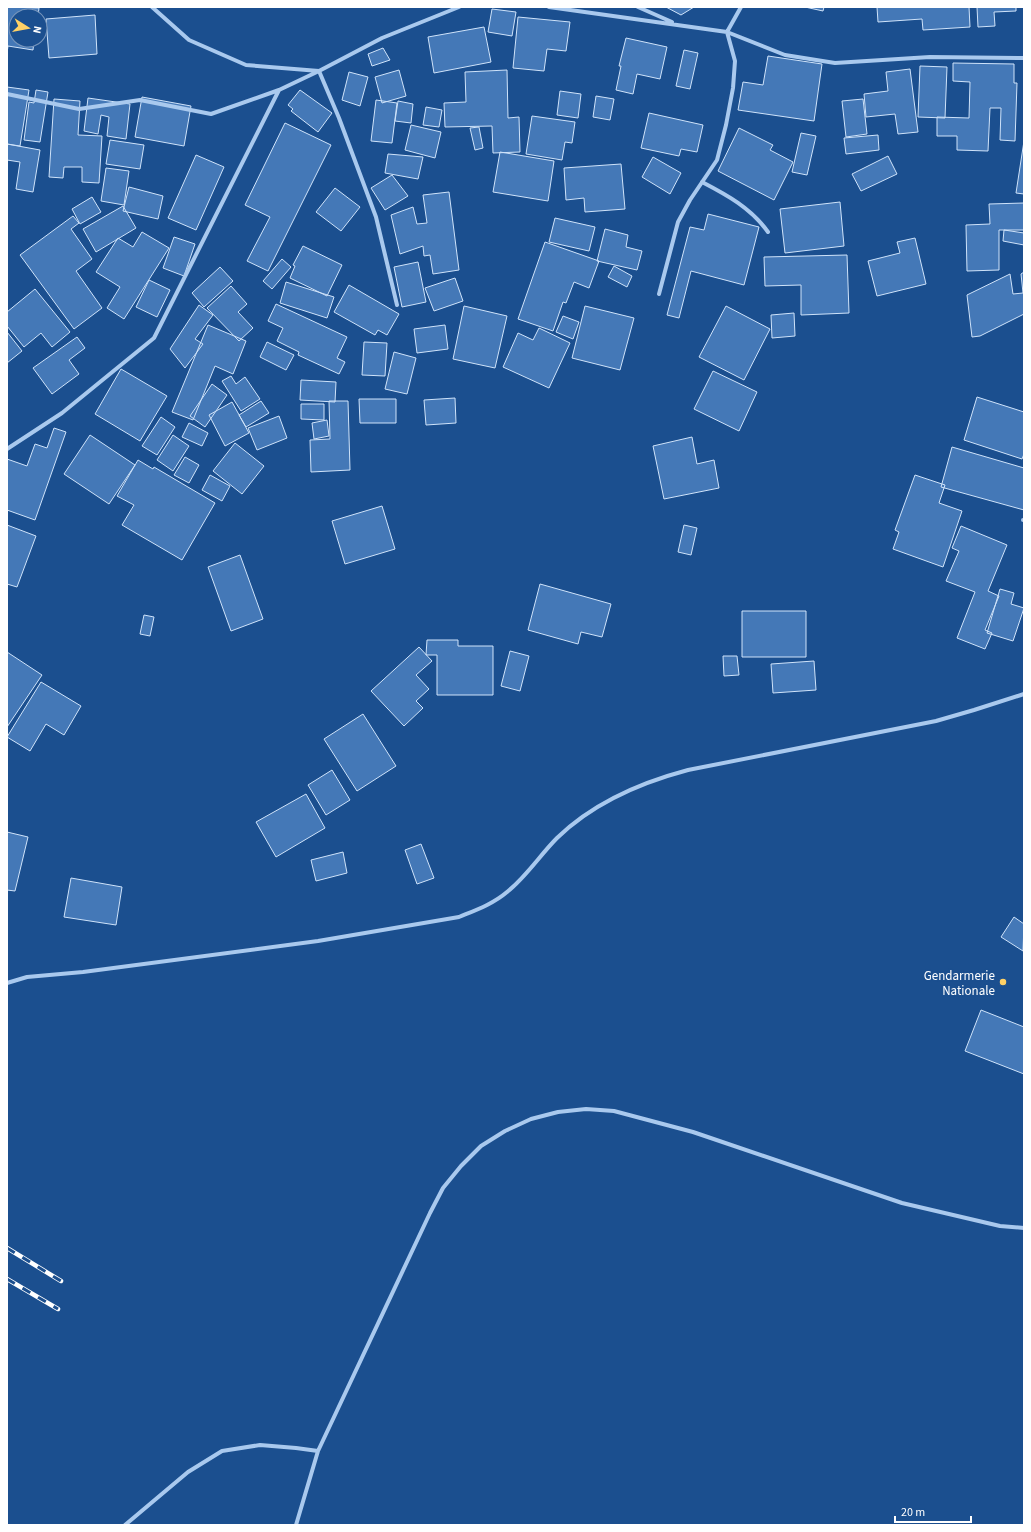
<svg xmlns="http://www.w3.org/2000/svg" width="1031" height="1532" font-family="'Source Sans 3',sans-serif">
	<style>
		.building { fill: #4478b7; stroke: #cfe3fa }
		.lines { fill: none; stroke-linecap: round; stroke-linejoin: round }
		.minor { stroke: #a9c9ee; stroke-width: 4 }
		.rail-casing { stroke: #fff; stroke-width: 4.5 }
		.rail { stroke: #1b4f8f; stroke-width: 3; stroke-dasharray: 9; stroke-linecap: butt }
		.poi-dot { fill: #ffd166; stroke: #1b4f8f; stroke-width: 1.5 }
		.labels { text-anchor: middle; stroke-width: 3.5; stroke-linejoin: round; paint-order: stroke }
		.poi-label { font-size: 13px; fill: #fff; stroke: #1b4f8f; text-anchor: end }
	</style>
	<rect width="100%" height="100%" fill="#1b4f8f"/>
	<path class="building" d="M7,7L39,8L38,16H16V40H34L33,50L8,46L7,53Z
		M666,7H694L681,15Z
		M805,7H824L823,11Z
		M877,7H969L970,27L923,30L922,19L878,22Z
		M977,7H1016V11L994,12L995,26L978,27Z
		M492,9L516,12L512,36L488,32Z
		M95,15L97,54L49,58L46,19Z
		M518,17L570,22L566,51L547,49L544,71L513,68Z
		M484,27L491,62L434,73L428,37Z
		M626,38L667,47L660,79L637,74L633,94L616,90L621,66H619Z
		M383,48L390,60L372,66L368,54Z
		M684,50L698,53L690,89L676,86Z
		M768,56L822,64L814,121L738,110L743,82L763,85Z
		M953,63L1014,64V83H1017L1015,141L1000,140L1001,108H990L988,151L957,150V136H937V117L969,118L970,82L953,81Z
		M920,66L947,67L945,118L918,117Z
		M910,69L918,132L898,134L895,114L866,117L864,94L888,91L886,72Z
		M399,70L406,96L382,103L375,77Z
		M507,70L508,118L519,117L520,152L493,153L492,126L445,127L444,103L466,102L465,72Z
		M349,72L368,77L360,106L342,100Z
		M7,87L29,90L20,146L7,144Z
		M36,90L48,92L40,142L24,140L29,102L34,103Z
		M300,90L332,113L318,132L291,111L293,109L288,105Z
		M560,91L581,94L578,118L557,115Z
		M596,96L614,99L610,120L593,117Z
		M142,97L191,106L184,146L135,137Z
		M88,98L130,104L126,139L107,136L109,117L101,115L98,134L84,131Z
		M54,99L80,101L78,135L102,136L99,183L82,182V167H64L63,178L49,177Z
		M863,99L867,134L846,137L842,101Z
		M376,100L397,103L392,143L371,141Z
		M398,101L413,104L411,123L395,121Z
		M426,107L442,110L439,127L423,125Z
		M649,113L703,125L697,152L681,149L679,156L641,148Z
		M532,116L575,122L572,143L565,142L562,160L526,154Z
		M285,123L331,145L268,271L247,261L270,217L245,205Z
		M411,125L441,132L435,158L405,150Z
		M479,127L483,148L475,150L470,128Z
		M739,128L773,145L770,150L793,162L774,200L718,171Z
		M801,133L816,136L807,175L792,172Z
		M878,135L879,150L846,154L844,138Z
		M110,140L144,145L140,169L106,164Z
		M1024,141V194L1016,193Z
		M7,144L40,150L33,192L16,189L20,162L7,160Z
		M500,152L554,161L548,201L493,192Z
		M388,154L423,157L418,179L385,173Z
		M196,155L224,167L196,230L168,218Z
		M888,156L897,174L861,191L852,174Z
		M653,157L681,173L670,194L642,177Z
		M621,164L625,209L585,212L584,198L566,200L564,168Z
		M106,168L129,171L124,205L101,201Z
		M392,175L408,196L385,210L371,188Z
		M129,187L163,196L158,219L123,211Z
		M335,188L360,207L341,231L316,212Z
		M449,192L459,270L433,274L430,255L424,256L423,246L400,254L391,215L413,207L417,224L427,223L423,195Z
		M92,197L101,212L80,224L72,209Z
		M840,202L844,246L785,253L780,209Z
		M1024,203V230H999V270L967,271L966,225L990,224L989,204Z
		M123,206L136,228L96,252L83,229Z
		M708,214L759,227L744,285L691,271L679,318L667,315L690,227L704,230Z
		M73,216L79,223L71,229L92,259L76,271L102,308L74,329L20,255Z
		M555,218L595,227L589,251L549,242Z
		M605,229L628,235L626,247L642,251L637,270L597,261Z
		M1004,230L1024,233V245L1003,241Z
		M142,232L169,248L124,319L107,308L120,287L96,272L118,238L133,247Z
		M174,237L195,244L184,276L163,268Z
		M915,238L926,284L877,296L868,261L900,253L897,242Z
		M545,242L599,261L589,288L574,282L566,303L563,302L553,331L518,319Z
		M303,246L342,265L327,296L290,278L295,266L293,265Z
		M847,255L849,313L801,315V285L765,286L764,257Z
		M282,259L291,267L272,289L263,281Z
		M418,262L426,302L402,307L394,267Z
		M614,266L632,276L627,287L608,277Z
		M220,267L233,281L204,307L192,293Z
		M1024,272V314L980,336L972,337L967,295L1010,274L1013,294L1023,293L1021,274Z
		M455,278L463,301L434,311L425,288Z
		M149,280L170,290L157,317L136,307Z
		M286,282L334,297L327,318L280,303Z
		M349,285L399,314L387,335L378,330L375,335L334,312Z
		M231,286L247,304L238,312L253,328L239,341L207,308Z
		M35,289L70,332L52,347L41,333L24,347L7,326V312Z
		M276,304L347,337L337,358L345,362L339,374L298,355L299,352L277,341L283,328L268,321Z
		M199,305L213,315L195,339L203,344L185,368L170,349Z
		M464,306L507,316L495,368L453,359Z
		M585,306L634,318L620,370L572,358Z
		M726,306L770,329L744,380L699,357Z
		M794,313L795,336L772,338L771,315Z
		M563,316L579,322L573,339L556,332Z
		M208,325L246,341L233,374L215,366L193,420L172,412Z
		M445,325L448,349L417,353L414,329Z
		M539,328L570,343L549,388L503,367L518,333L533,340Z
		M7,332L22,351L7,363Z
		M77,337L85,348L69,360L79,374L52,394L33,368Z
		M267,342L294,355L286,370L260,357Z
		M364,342L387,343L385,376L362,375Z
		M394,352L416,358L407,394L385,389Z
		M121,369L167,396L140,441L95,414Z
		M713,371L757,392L739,431L694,409Z
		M231,376L236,384L245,377L260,399L241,411L222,381Z
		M301,380L336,382L335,402L300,400Z
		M212,384L227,395L205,427L190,416Z
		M977,397L1024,412V454L1022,459L964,440Z
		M455,398L456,423L426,425L424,400Z
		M359,399H396V423H360Z
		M261,401L269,413L246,427L239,415Z
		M329,401H348L350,470L311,472L310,440L330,439Z
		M232,402L249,433L225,446L209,415Z
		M301,404H324V420L301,419Z
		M279,416L287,438L257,450L248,428Z
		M161,417L175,427L157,455L142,446Z
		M327,420L329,436L314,439L312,423Z
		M189,423L208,433L202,446L182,437Z
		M54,428L66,432L35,520L7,510V459L27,466L35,444L47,448Z
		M90,435L135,465L109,504L64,474Z
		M173,435L189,446L173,471L157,460Z
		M692,437L697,464L714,460L719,488L664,499L653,446Z
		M235,443L264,466L242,494L213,471Z
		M952,447L1024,468V510L941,487Z
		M185,457L199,465L189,483L174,475Z
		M138,460L153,469L154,467L215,503L182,560L122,525L134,505L117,496Z
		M210,475L230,486L222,501L202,490Z
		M915,475L945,485L939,503L962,511L943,567L893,549L899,532L895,530Z
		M382,506L395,549L345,564L332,521Z
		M7,525L36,536L17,587L7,584Z
		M684,525L697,528L691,555L678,552Z
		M961,526L1007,545L988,591L999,596L985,630L992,633L985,649L957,638L975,592L946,581L959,551L952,548Z
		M240,555L263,619L231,631L208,567Z
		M540,584L611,604L602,637L581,632L578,644L528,630Z
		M1000,589L1014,593L1011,604L1024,608L1013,641L987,633Z
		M742,611H806V657H742Z
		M144,615L154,617L150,636L140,634Z
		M427,640H458V646H493V695H437V655H426Z
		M419,647L432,661L416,675L429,689L416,701L423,708L404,726L371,691Z
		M510,651L529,656L520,691L501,686Z
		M7,652L42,675L7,727Z
		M723,656H737L739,675L724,676Z
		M814,661L816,690L773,693L771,664Z
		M41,682L81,706L64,735L46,724L30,751L7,737Z
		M363,714L396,766L357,791L324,739Z
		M332,770L350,800L326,815L308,785Z
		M306,794L325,828L276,857L256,822Z
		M7,832L28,837L15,891L7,890Z
		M421,844L434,878L417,884L405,850Z
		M343,852L347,873L316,881L311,860Z
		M71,878L122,887L116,925L64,917Z
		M1014,917L1024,924L1023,951L1001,937Z
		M981,1010L1024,1027V1074L965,1051Z"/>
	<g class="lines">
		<path class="minor" d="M152,7L189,40L246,65L319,71L382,38L459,7
			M549,7L727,32L785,55L835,63L930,57L1024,58
			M638,7L672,22
			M7,94L79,109L140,100L211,114L279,90L319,71L339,118L376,217L397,305
			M702,182C727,195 751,208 768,232
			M659,294L678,222L690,200L717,160L726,125L733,88L735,61L727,32L741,7
			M7,449L62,413L154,338L279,90
			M1023,520H1024
			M7,983L27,977L83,972L318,941L459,917C476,910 493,904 507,892C526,877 540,855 557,838C593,803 639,783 688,770L936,721L974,710L1024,694
			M125,1525L188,1472L222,1451L260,1445L296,1448L318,1451
			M296,1525L318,1451L430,1213L443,1188L461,1166L481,1146L505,1131L531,1119L558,1112L586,1109L614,1111L693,1132L902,1203L1000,1226L1024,1228"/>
		<g class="rail-casing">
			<path id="rail" d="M7,1248L61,1281
				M7,1279L58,1309"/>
		</g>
		<use href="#rail" class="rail"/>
	</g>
	<circle class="poi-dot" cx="1003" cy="982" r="4"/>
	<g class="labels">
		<g class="poi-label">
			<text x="995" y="980">Gendarmerie<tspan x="995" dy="15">Nationale</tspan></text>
		</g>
	</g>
	<rect width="1031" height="1532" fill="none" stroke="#ffffff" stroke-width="16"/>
	<g transform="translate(28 28) rotate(101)"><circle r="19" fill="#1b4f8f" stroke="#7695bc"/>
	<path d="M0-3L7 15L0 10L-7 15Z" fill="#ffd166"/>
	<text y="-6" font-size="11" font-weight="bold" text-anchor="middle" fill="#ffffff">N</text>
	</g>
	<path d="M895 1516v6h76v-6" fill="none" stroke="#ffffff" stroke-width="2"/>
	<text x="901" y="1516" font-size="12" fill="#ffffff" stroke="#1b4f8f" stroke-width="3" paint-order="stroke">20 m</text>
</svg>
